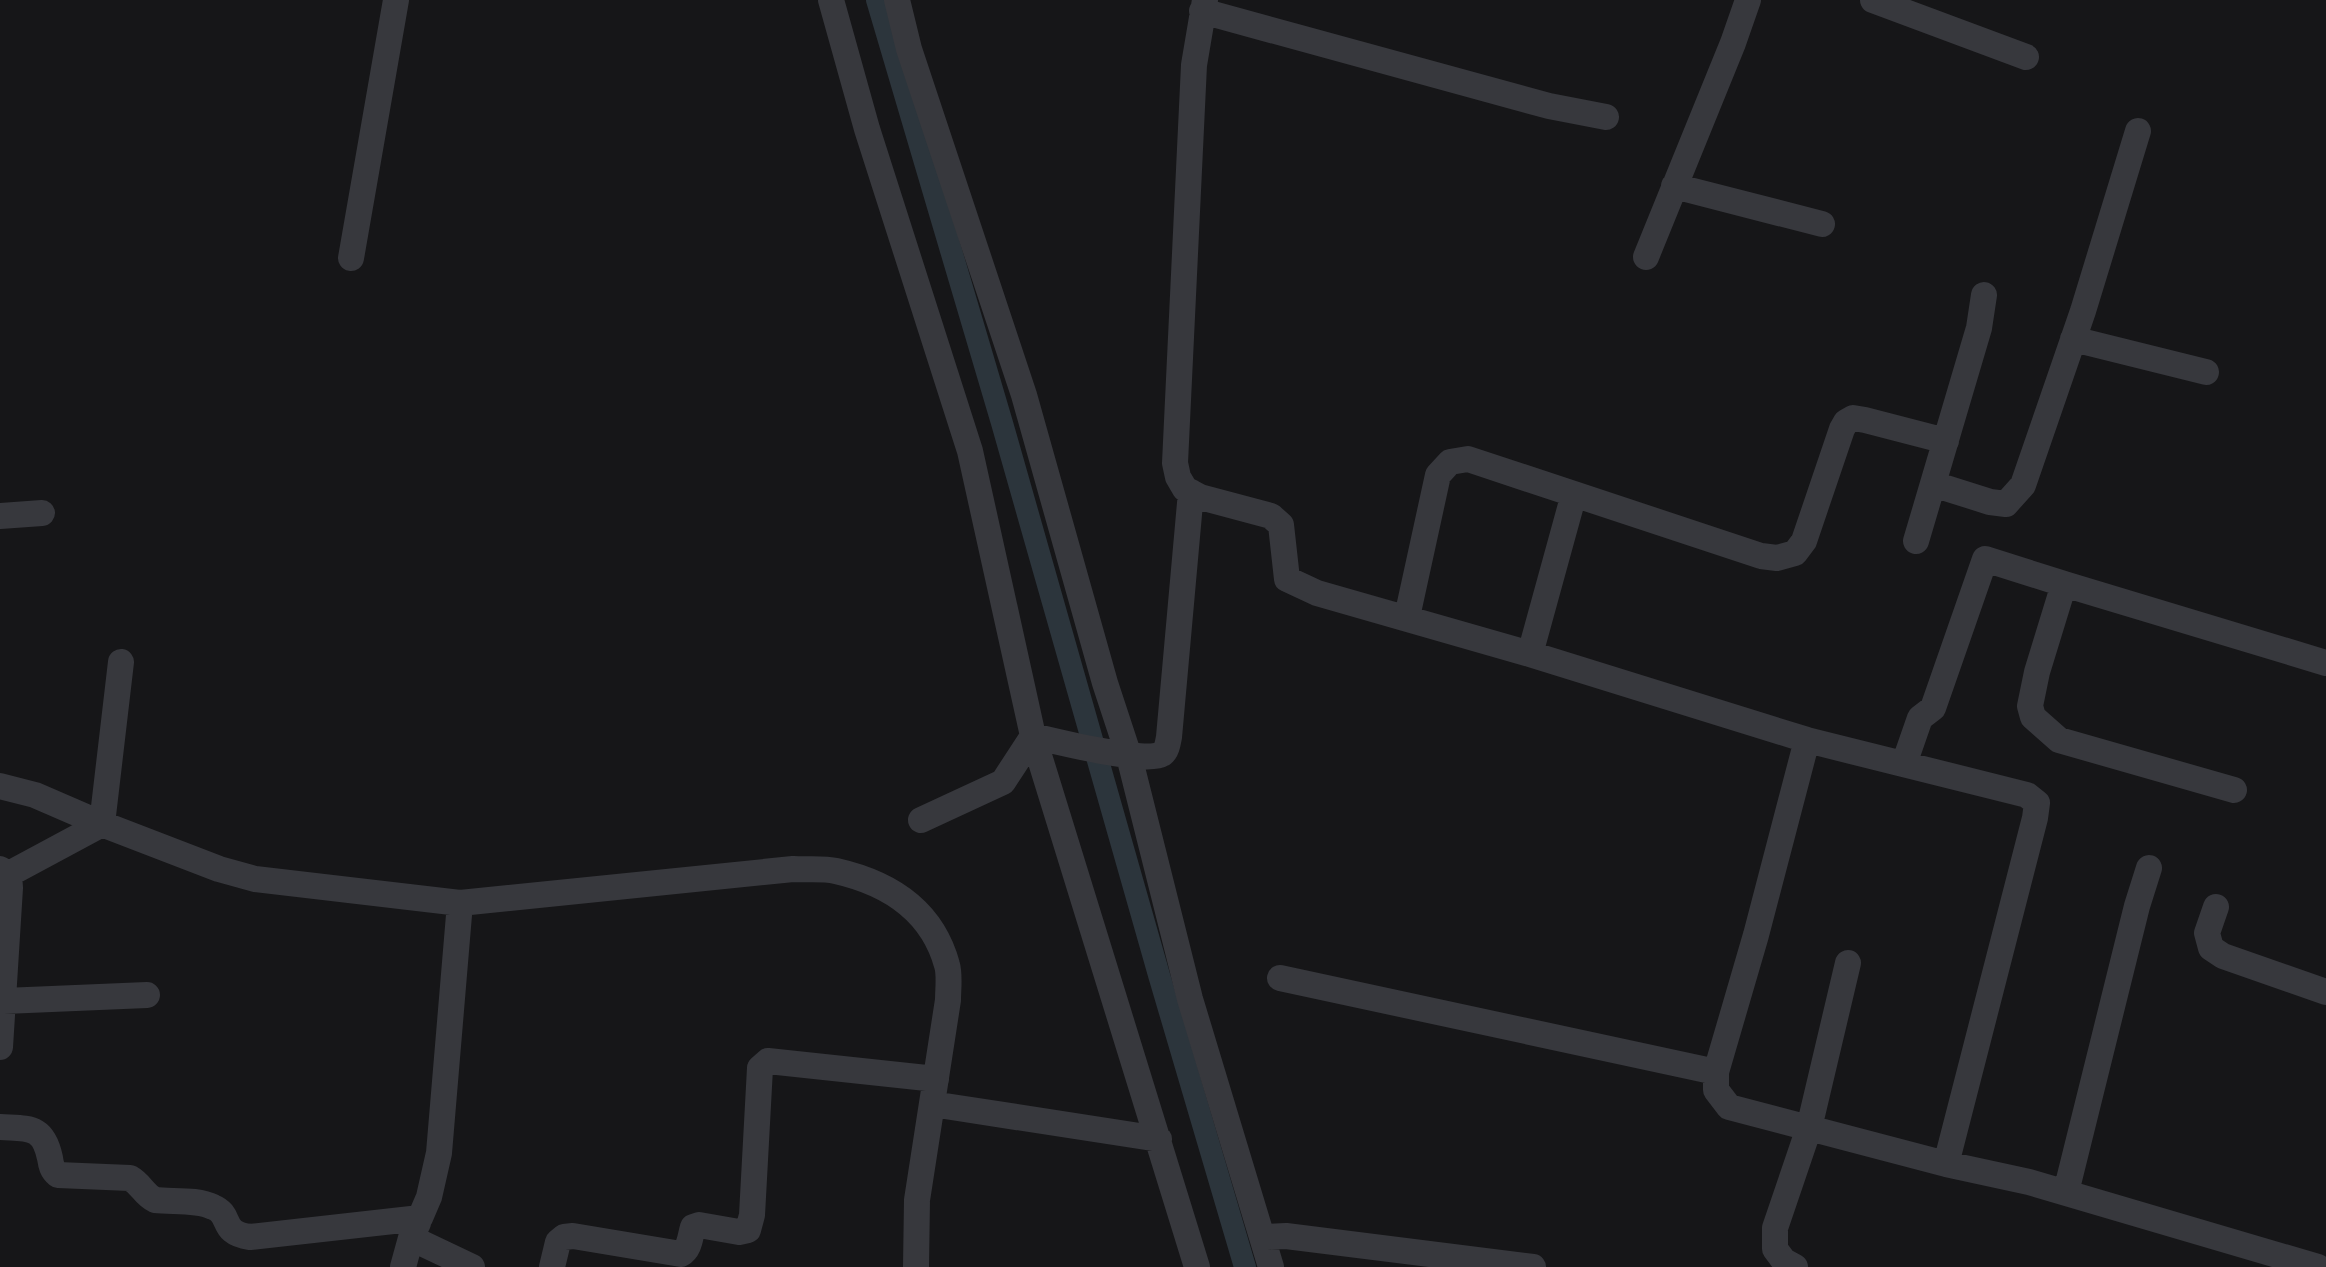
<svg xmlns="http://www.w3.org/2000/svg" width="2326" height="1267" font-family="Manrope,sans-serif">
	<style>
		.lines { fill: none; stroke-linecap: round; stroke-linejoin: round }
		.canal { stroke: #2c353c; stroke-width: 22 }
		.minor { stroke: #37383d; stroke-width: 26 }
	</style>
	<rect width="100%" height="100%" fill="#161618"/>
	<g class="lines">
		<path class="canal" d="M877,0L1002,423L1159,975L1245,1267"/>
		<path class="minor" d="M831,0L867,129L970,451L1033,736L1197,1267
			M897,0L909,49L1024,395L1105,683L1129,756L1190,999L1271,1267
			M1205,0L1194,65L1175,463L1178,477L1185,489L1200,497L1271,516L1281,525L1287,579L1317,593L1530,654L1807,740L2027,795L2037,803L2035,818L1946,1164
			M1873,0L2026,57
			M1202,11L1549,106L1606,117
			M1674,186L1822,224
			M1646,257L1733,43L1748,0
			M351,258L396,0
			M2073,339L2206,372
			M1933,484L1990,502L2006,504L2023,485L2083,311L2138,131
			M0,516L42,513
			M1916,541L1979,328L1984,295
			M2064,584L2326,663
			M1407,617L1438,475L1450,462L1468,459L1761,556L1777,558L1795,553L1804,541L1842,429L1846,422L1853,418L1865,420L1946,441
			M1530,654L1574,494
			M1807,740L1756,935L1716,1072V1090L1729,1107L1946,1164L2029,1182L2318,1267
			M1904,764L1920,718L1933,708L1985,559L2064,584L2037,672L2030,706L2033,717L2059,740L2234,790
			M0,786L35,795L102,824L121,662
			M921,820L1003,782L1033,736C1054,741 1147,764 1162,754C1167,751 1168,742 1169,737L1191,492
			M0,869L9,874L10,888L0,1047
			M9,874L102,824L219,869L255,879L460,903L793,869C807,870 823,868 836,871C889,883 932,910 947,965C950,975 948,989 948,1000L917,1200L916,1267
			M2216,907L2207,933L2211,948L2223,956L2326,992
			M1280,978L1716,1072
			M4,1001L147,995
			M932,1104L1159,1139
			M0,1127C29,1129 43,1125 50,1158C51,1165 52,1170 58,1175L130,1178C141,1184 144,1195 155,1200C173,1202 197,1199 213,1207C233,1215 219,1233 250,1237L420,1218L429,1197L439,1153L460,903
			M2066,1192L2137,906L2149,868
			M1263,1237L1286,1236L1533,1267
			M411,1238L472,1267
			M403,1267L411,1238L418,1223
			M552,1267L558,1242L564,1237L573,1236L681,1254C690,1249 690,1237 693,1227L699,1225L739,1232L748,1230L752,1215L760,1068L768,1061L936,1079
			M1795,1267L1784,1261L1775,1249V1228L1809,1128L1848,963"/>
	</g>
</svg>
